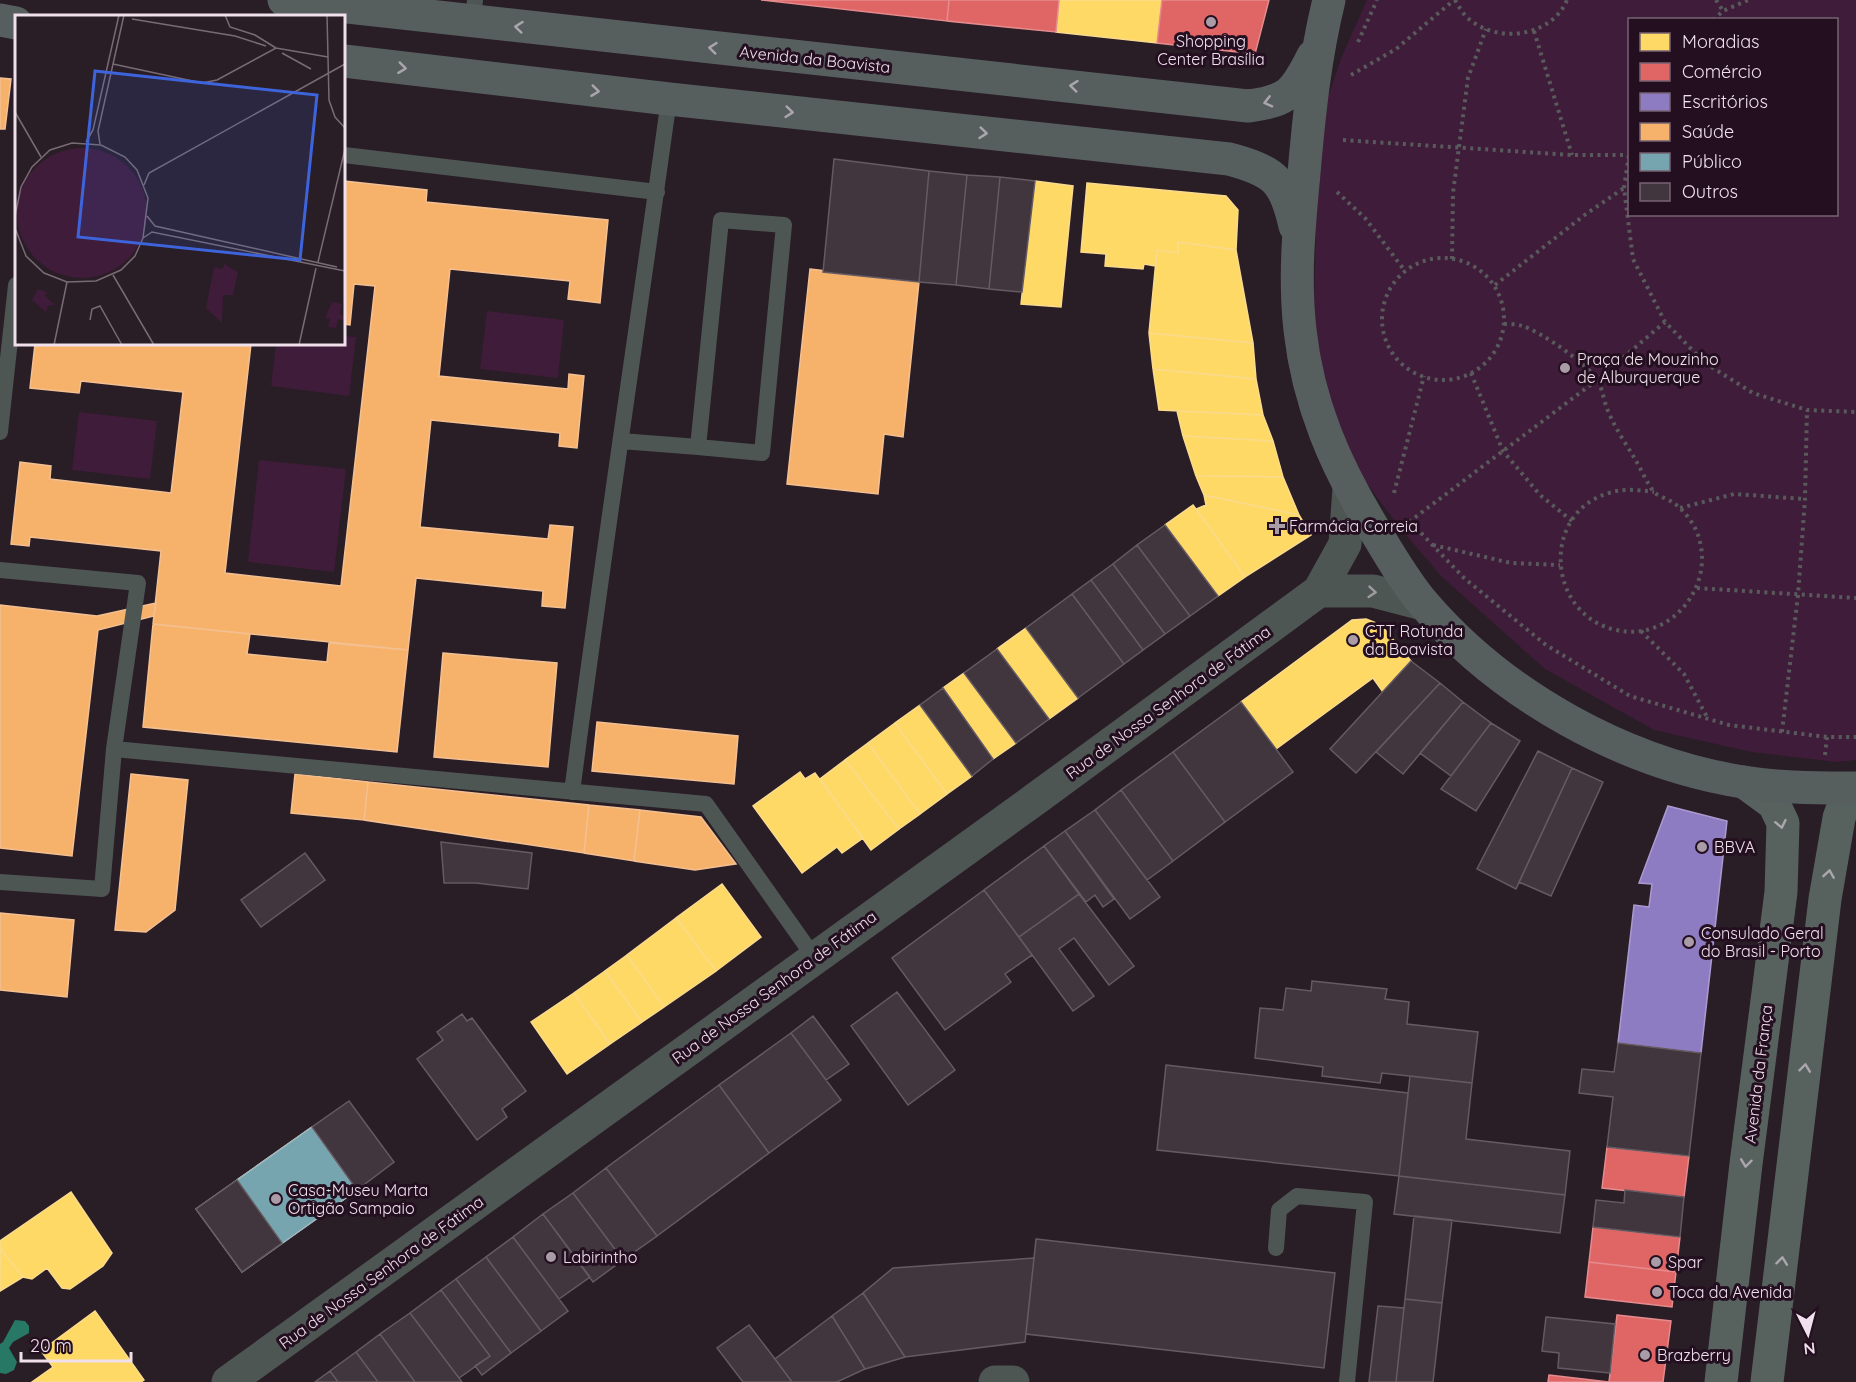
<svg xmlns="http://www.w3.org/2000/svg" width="1856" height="1382" font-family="Quicksand,sans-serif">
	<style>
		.green { fill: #3f1c39; fill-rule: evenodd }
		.water { fill: #277865 }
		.homes { fill: #ffd966; stroke: #fadb8e; stroke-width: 1.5 }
		.shops { fill: #e06666; stroke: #e58b8e; stroke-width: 1.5 }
		.offices { fill: #8e7cc3; stroke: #ab9acf; stroke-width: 1.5 }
		.health { fill: #f6b26b; stroke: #f4c092; stroke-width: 1.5 }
		.public { fill: #76a5af; stroke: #9bb7c1; stroke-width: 1.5 }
		.building { fill: #41363e; stroke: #655a62; stroke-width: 1.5 }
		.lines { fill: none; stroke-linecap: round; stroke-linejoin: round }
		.path { stroke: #595a5c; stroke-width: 4; stroke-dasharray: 3 4.5; stroke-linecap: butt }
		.service { stroke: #4e5654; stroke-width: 16 }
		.minor { stroke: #4e5654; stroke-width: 33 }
		.tertiary { stroke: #4e5654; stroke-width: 33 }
		.secondary { stroke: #57625f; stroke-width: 33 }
		.primary { stroke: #575f5e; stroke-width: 33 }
		.oneway { stroke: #aba6ac }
		.oneway2 { stroke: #9f9ba0 }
		.oneway3 { stroke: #aba7ad }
		.poi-dot { fill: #aa9ca7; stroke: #240f20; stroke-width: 2 }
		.labels { text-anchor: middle; stroke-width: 6; stroke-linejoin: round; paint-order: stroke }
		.poi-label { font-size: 16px; fill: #f0e0ec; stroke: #240f20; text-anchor: start }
		.street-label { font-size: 16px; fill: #f0e0ec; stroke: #240f20 }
		.inset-road { fill: none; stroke: #796b75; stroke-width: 1.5 }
		.view { fill: #3d64db; fill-opacity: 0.15; stroke: #3d64db; stroke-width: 3 }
		.inset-edge { fill: none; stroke: #f0e0ec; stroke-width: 3 }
	</style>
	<rect width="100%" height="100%" fill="#291d26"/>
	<path class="green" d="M1367,0H1856V760L1837,762L1751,752L1654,730L1545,669L1442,577L1400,528L1332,437L1313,357L1316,219L1324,108L1342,56ZM1630,20H1836V214H1630Z
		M487,311L564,320L558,378L480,369Z
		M344,336L356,337L349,396L271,386L276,344H344Z
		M79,412L157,421L150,479L72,470Z
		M259,460L346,469L334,572L248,562Z"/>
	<path class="water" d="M15,1320L25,1321L29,1326V1333L13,1342L9,1348L17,1362L14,1370L6,1374L0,1373V1344L3,1342Z"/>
	<path class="homes" d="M1059,0H1162L1157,43L1056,32Z
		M1035,181L1073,186L1061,307L1021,304Z
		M1087,183L1226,196L1238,210L1236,250L1178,242V253L1157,250L1156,266L1144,264L1143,269L1105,266L1106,254L1081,252Z
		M1178,242L1236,250L1253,343L1149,333L1157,250L1178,253Z
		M1149,333L1253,343L1256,379L1153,369Z
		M1153,369L1256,379L1263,415L1159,410Z
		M1177,411L1263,415L1273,441L1183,436Z
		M1183,436L1273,441L1283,477L1196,476Z
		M1196,476L1283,477L1299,515L1204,495Z
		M1204,495L1299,515L1311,535L1245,577L1196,509L1206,505Z
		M1193,505L1245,577L1218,596L1165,525Z
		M1366,619L1381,625L1411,661L1383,692L1373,678L1276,749L1241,702L1352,620Z
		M1026,628L1078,698L1049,719L997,649Z
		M964,673L1016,743L993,759L943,688Z
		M920,705L972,776L947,794L895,723Z
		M895,723L947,794L920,814L868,743Z
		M868,743L920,814L899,829L845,760Z
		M845,760L899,829L871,850L820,779Z
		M800,772L805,779L815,773L863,838L842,853L837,847L802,873L753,806Z
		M722,884L761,937L716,971L676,918Z
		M676,918L716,971L664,1007L627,955Z
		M627,955L664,1007L642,1022L605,971Z
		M605,971L642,1022L610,1044L574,993Z
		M574,993L610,1044L567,1074L531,1022Z
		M312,1127L357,1190L282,1243L237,1180Z
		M71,1192L112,1253L103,1266L70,1289L62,1288L47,1268L32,1279L23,1277L0,1248V1241Z
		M0,1248L23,1277L0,1291Z
		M95,1311L144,1380L141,1382H32L53,1367L41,1351Z"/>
	<path class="shops" d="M761,0H949L947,21Z
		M949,0H1059L1056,32L947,21Z
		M1162,0H1269L1255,54L1157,43Z
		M1607,1147L1689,1156L1684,1197L1602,1188Z
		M1593,1227L1680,1237L1676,1272L1589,1262Z
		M1589,1262L1676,1272L1672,1307L1585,1297Z
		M1617,1315L1671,1321L1663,1382H1609Z
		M1549,1375L1609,1382H1611H1548Z"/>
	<path class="offices" d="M1668,806L1727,821L1701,1053L1618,1043L1634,905L1649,907L1652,884L1639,883Z"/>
	<path class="health" d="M0,78L11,79L5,129H0Z
		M344,181L427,190L426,202L608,220L600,303L568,299L570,281L450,269L439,376L568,389L569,374L584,376L577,448L559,446L560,433L431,420L420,527L548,539L550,525L573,527L565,608L542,606L543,591L416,578L408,650L153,624L161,551L30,537L29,546L11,544L20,462L51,466L50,479L171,493L183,392L81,381L79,393L30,388L35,344H251L225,573L341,586L375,286L354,284L350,325L344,324Z
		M810,269L919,282L903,437L884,434L878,494L787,484Z
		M156,603L154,616L98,630L72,856L0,848V605L97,616Z
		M153,624L250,634L247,654L327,662L329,643L408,650L397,752L143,727Z
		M443,653L557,663L548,767L434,757Z
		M597,722L738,736L734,784L592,771Z
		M131,774L188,780L175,910L146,932L115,930Z
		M295,774L368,782L364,820L291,813Z
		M368,782L589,805L584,853L364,820Z
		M589,805L640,810L634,861L584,853Z
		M640,810L701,817L736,864L695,870L634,861Z
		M0,913L74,920L67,997L0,990Z"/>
	<path class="public" d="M312,1127L357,1190L242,1272L196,1209Z"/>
	<path class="building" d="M834,159L929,171L919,282L823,272Z
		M929,171L967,175L956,285L919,282Z
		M967,175L1000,177L989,289L956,285Z
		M1000,177L1035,181L1022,292L989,289Z
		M1165,525L1218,596L1190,616L1137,545Z
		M1137,545L1190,616L1165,634L1113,564Z
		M1113,564L1165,634L1143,650L1091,580Z
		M1091,580L1143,650L1124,664L1072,594Z
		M1072,594L1124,664L1078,698L1026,628Z
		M997,649L1049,719L1016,743L964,673Z
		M1411,661L1440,683L1356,773L1330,749Z
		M1440,683L1463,702L1403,774L1376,752Z
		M943,688L993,759L972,776L920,705Z
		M1241,702L1293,772L1225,822L1173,752Z
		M1463,702L1491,723L1451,776L1420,753Z
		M1491,723L1520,741L1476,811L1441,789Z
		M1538,751L1572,768L1516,889L1477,869Z
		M1173,752L1225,822L1173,861L1121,790Z
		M1572,768L1603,782L1551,896L1519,882Z
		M1121,790L1173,861L1147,880L1095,810Z
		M1095,810L1160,897L1130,919L1065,831Z
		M1065,831L1114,899L1103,907L1095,895L1086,902L1044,846Z
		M441,842L532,853L528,889L476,883H444Z
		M1044,846L1079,894L1019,937L984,890Z
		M305,853L325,880L261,927L241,900Z
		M984,890L1032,955L1005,974L1011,982L945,1030L892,958Z
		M1079,894L1134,966L1109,985L1074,938L1059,949L1094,996L1073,1011L1019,937Z
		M1312,981L1387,989L1385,999L1409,1002L1407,1024L1478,1032L1472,1083L1382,1073L1380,1083L1322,1076L1323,1067L1255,1058L1260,1008L1283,1010L1286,988L1311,991Z
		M897,992L955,1070L908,1105L851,1026Z
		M462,1014L467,1021L472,1018L526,1091L502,1109L507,1117L477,1140L417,1059L443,1040L437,1032Z
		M813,1016L849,1064L826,1080L791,1033Z
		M791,1033L841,1100L769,1153L719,1085Z
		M1618,1043L1701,1053L1689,1156L1607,1147L1613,1097L1579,1093L1582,1069L1614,1072Z
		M1166,1065L1408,1093L1399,1176L1157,1150Z
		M1410,1076L1472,1083L1466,1139L1570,1151L1565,1195L1399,1176Z
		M719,1085L769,1153L657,1236L606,1168Z
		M349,1101L394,1162L357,1190L312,1127Z
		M606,1168L657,1236L623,1260L573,1193Z
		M1399,1176L1565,1195L1560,1233L1394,1214Z
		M237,1180L282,1243L242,1272L196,1209Z
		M1625,1190L1684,1197L1680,1237L1593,1227L1596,1200L1624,1203Z
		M573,1193L623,1260L593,1282L543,1214Z
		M543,1214L590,1277L559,1299L513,1237Z
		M1414,1216L1452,1220L1442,1303L1405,1299Z
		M513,1237L568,1311L541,1331L486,1257Z
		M1036,1239L1335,1273L1324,1368L1026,1334Z
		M486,1257L541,1331L511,1353L456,1279Z
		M1034,1258L1025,1342L905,1357L863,1293L893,1268Z
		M456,1279L511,1353L482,1375L475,1366L490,1356L441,1290Z
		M441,1290L490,1356L459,1378L410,1313Z
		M863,1293L905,1357L865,1369L832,1316Z
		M1405,1299L1442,1303L1433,1382H1396Z
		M1378,1306L1404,1308L1396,1382H1369Z
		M410,1313L459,1378L462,1382H415L380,1334Z
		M832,1316L865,1369L837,1382H792L775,1359Z
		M1546,1317L1615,1324L1610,1373L1558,1368L1559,1353L1542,1351Z
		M749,1325L775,1359L792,1382H743L717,1348Z
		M380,1334L415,1382H378L356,1352Z
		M356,1352L378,1382H338L330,1371Z
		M330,1371L338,1382H315Z"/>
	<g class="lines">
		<path class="path" d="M1455,0C1460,9 1466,19 1476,24C1505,43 1553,34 1567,0
			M1716,0L1723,11
			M1713,20L1723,11L1748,0
			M1534,31L1572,155
			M1358,42L1377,0
			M1351,75L1396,49L1454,0
			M1343,140L1572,155H1627
			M1630,148L1624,188L1633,259L1665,322L1705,363L1753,393L1807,410L1856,412
			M1337,192L1365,218L1405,271
			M1382 319a61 61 0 1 1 122 0a61 61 0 1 1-122 0Z
			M1452,259L1453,193L1468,78L1486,29
			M1495,285L1586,214L1624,188
			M1504,324C1510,324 1517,324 1522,326C1539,330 1590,366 1598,381C1603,391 1604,402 1608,411C1615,428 1626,444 1635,459C1641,469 1646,481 1653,491C1657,496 1666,498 1672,502C1685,510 1697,527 1700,542C1712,591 1668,642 1616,630C1547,615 1540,513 1609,493C1624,488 1639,490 1654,492
			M1471,373L1503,451L1540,495L1572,521
			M1394,493L1424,376
			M1680,508L1734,494L1805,499
			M1409,522L1597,380L1665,322
			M1421,533L1464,578L1546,645L1630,696L1729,725L1827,737H1856
			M1433,545L1511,563L1560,565
			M1697,588L1856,598
			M1641,631L1684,674L1707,717
			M1782,732L1798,595L1805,499L1807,410
			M1825,755L1827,737"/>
		<path class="service" d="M473,22L475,0
			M344,155L657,192
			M721,220L784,225L762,453L698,447Z
			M0,432L16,285
			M621,441L698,447
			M0,570L138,583L114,749L706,804L814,957
			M572,792C602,561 637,330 669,99
			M0,882L102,889L114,749
			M1276,1248L1279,1210L1297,1196L1365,1202L1347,1382"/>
		<path class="minor" d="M995,1382H1013"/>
		<path class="tertiary" d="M1319,591H1373L1423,604
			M228,1382L1034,800L1319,591L1345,544L1349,488"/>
		<path class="secondary" d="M1721,1382L1746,1164L1781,892L1783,823L1774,804L1744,782
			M1767,1382L1825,899L1839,818L1843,807L1856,798"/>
		<path class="primary" d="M284,0L1248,106C1289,101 1295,92 1313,56
			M1329,0C1315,57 1309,115 1304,173C1299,226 1294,277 1300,330C1308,404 1336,467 1374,529C1389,554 1405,582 1424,604C1503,696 1624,763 1743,782C1780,788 1819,788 1856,788
			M0,20L16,23
			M344,61L669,99L1229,159C1274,171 1285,180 1295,226"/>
	</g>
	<defs><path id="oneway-chevron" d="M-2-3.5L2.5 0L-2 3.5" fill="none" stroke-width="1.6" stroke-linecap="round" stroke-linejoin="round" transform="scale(1.5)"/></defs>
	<g class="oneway">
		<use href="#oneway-chevron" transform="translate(519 27) rotate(-174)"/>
		<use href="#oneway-chevron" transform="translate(713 48) rotate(-174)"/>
		<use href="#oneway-chevron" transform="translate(402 68) rotate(7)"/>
		<use href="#oneway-chevron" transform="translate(1074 86) rotate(-174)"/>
		<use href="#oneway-chevron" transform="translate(595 91) rotate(7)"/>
		<use href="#oneway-chevron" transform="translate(1268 102) rotate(166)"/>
		<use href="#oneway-chevron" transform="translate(789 112) rotate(6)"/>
		<use href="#oneway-chevron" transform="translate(983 133) rotate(6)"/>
	</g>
	<use class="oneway2" href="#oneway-chevron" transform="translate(1372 592) rotate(5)"/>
	<g class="oneway3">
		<use href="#oneway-chevron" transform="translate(1781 824) rotate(78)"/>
		<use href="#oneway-chevron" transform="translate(1829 874) rotate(-81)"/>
		<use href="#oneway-chevron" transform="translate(1805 1068) rotate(-83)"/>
		<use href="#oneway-chevron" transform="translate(1746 1163) rotate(97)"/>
		<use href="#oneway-chevron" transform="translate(1782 1261) rotate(-83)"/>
	</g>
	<g class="poi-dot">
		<circle cx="1211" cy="22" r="6"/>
		<circle cx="1565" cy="368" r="6"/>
		<path d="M1274 517h6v6h6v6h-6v6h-6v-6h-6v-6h6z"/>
		<circle cx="1353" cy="640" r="6"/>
		<circle cx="1702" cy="847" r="6"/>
		<circle cx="1689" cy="942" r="6"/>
		<circle cx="276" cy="1199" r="6"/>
		<circle cx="551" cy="1257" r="6"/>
		<circle cx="1656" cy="1262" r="6"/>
		<circle cx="1657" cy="1292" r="6"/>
		<circle cx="1645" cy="1355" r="6"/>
	</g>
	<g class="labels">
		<g class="poi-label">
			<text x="1211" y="47" text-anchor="middle">Shopping<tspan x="1211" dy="18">Center Brasília</tspan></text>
			<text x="1577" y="365">Praça de Mouzinho<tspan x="1577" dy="18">de Alburquerque</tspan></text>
			<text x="1289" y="532">Farmácia Correia</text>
			<text x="1365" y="637">CTT Rotunda<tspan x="1365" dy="18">da Boavista</tspan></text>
			<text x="1714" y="853">BBVA</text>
			<text x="1701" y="939">Consulado Geral<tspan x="1701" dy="18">do Brasil - Porto</tspan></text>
			<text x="288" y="1196">Casa-Museu Marta<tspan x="288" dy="18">Ortigão Sampaio</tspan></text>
			<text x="563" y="1263">Labirintho</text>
			<text x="1668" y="1268">Spar</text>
			<text x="1669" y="1298">Toca da Avenida</text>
			<text x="1657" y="1361">Brazberry</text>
		</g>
		<g class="street-label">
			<text transform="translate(815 59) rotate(6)" y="6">Avenida da Boavista</text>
			<text transform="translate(1168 702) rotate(-36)" y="6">Rua de Nossa Senhora de Fátima</text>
			<text transform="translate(774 987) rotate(-36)" y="6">Rua de Nossa Senhora de Fátima</text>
			<text transform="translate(1758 1074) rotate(-83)" y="6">Avenida da França</text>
			<text transform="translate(381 1272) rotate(-36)" y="6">Rua de Nossa Senhora de Fátima</text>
		</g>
	</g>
	<g transform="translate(15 15)">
		<rect width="330" height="330" fill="#291d26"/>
		<path d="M2 198a65 65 0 1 1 130 0a65 65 0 1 1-130 0ZM209,249L223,257L218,280H208L207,308L191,293L199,252L208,254ZM23,274L32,277L30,281L40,290L33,291L31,297L17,285ZM317,287L327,289L325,299L330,301V306L323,304L321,313L313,312L315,304L310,303Z" fill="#3f1c39"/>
		<path class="inset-road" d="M210,0L215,12L240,20L261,33M312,0L314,85L320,102L330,113M117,4L220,21L251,31M267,38L296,54M98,49L187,68L202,65L261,33L313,42M0,97L26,142M71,127L78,115L104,0M85,129L83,116L109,0M129,170L134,158L330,49M0,201L6,172L17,152L35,135L57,128L86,130L110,142L122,155L133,183L128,223L120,241L106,255L81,266L52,267L29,258L11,241L0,213M132,201L140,211L322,252M128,223L137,217L330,256M303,247L330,134M98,260L139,330M75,305L77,294L85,291L107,330M39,330L52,267M284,330L301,253"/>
		<path class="view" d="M80,56L302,80L285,245L63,222Z"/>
		<rect width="330" height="330" class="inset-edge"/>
	</g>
	<rect x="1628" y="18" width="210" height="198" fill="#240f20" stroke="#766372" stroke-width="1.5"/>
	<rect x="1640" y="33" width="30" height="18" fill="#ffd966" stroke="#766372" stroke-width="1.5"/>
	<text x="1682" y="48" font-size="18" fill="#f0e0ec">Moradias</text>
	<rect x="1640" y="63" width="30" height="18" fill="#e06666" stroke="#766372" stroke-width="1.5"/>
	<text x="1682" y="78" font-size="18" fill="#f0e0ec">Comércio</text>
	<rect x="1640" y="93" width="30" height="18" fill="#8e7cc3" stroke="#766372" stroke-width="1.5"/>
	<text x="1682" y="108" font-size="18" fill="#f0e0ec">Escritórios</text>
	<rect x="1640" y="123" width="30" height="18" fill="#f6b26b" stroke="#766372" stroke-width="1.5"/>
	<text x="1682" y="138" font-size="18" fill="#f0e0ec">Saúde</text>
	<rect x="1640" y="153" width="30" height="18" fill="#76a5af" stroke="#766372" stroke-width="1.5"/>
	<text x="1682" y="168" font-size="18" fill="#f0e0ec">Público</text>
	<rect x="1640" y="183" width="30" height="18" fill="#41363e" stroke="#766372" stroke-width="1.5"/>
	<text x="1682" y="198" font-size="18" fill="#f0e0ec">Outros</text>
	<g transform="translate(1808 1334) rotate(174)" stroke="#240f20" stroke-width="4.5" paint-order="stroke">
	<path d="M0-4.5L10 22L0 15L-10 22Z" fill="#f0e0ec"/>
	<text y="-9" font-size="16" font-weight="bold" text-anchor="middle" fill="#f0e0ec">N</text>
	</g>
	<path d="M21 1352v9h110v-9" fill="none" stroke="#f0e0ec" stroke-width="3"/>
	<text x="30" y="1352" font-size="18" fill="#f0e0ec" stroke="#240f20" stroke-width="4.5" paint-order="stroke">20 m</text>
</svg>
